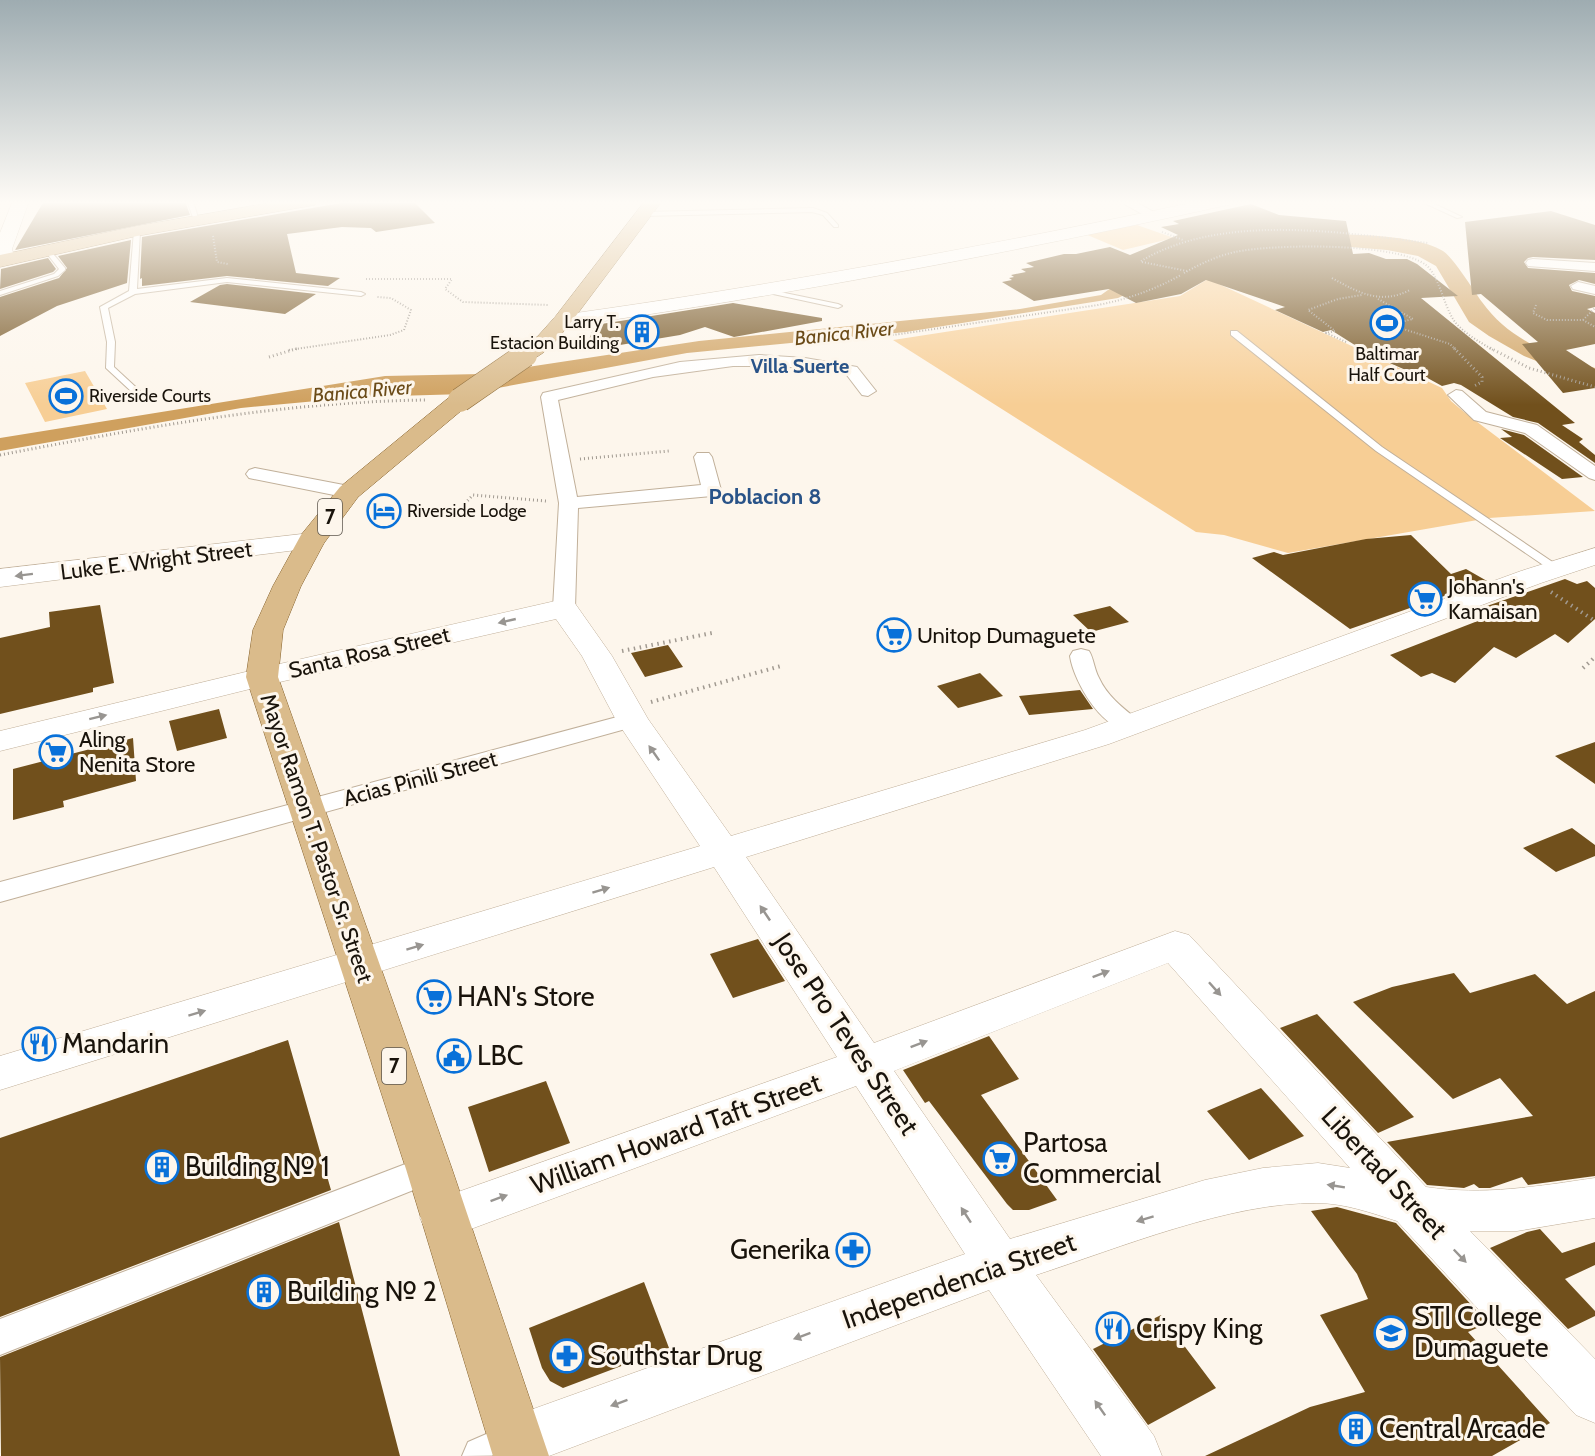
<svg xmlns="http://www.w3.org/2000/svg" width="1595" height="1456" font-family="Cabin,sans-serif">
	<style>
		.green { fill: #f7ce95 }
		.water { fill: #cfa05e }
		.building { fill: #71501c }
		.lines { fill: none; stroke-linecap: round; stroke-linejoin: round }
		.lane-casing { stroke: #c1b09a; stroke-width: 2 }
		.street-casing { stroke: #c1b09a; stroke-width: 2 }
		.secondary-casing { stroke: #c1b09a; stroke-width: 1 }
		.primary-casing { stroke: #86622c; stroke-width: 1 }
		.path-far2 { stroke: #a19a91; stroke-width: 2; stroke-dasharray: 1 2; stroke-linecap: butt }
		.path-far1 { stroke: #a19a91; stroke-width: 3; stroke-dasharray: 1 3; stroke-linecap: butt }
		.path { stroke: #a19a91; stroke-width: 4; stroke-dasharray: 1.5 4.5; stroke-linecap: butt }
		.lane { fill: #fff; fill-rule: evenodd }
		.street { fill: #fff; fill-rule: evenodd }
		.secondary { fill: #fff; fill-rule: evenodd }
		.primary { fill: #dabb8b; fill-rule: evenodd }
		.primary-bridge-casing { stroke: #86622c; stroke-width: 25; stroke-linecap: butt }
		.primary-bridge { stroke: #dabb8b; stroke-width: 24 }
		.oneway { fill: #989591 }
		.labels { text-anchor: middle; stroke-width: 6; stroke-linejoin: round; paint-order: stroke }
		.far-poi-label { font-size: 18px; fill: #19130b; stroke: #fdf6ec; text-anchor: start }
		.far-water-label { font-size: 20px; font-style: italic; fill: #6b4b18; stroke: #fdf6ec }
		.far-neighbourhood-label { font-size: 20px; font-weight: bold; fill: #295388; stroke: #fdf6ec }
		.shield { fill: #fdf6ec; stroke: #5d574e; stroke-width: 1.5 }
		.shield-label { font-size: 21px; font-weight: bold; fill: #19130b }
		.far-quarter-label { font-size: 22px; font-weight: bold; fill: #295388; stroke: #fdf6ec }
		.street-label { font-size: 22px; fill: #19130b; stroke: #fdf6ec }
		.poi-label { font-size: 22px; fill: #19130b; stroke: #fdf6ec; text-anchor: start }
		.near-poi-label { font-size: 27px; fill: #19130b; stroke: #fdf6ec; text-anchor: start }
		.near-street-label { font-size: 27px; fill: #19130b; stroke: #fdf6ec }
	</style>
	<rect width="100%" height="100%" fill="#fdf6ec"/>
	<path class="green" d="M1137,225L1174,238L1123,250L1085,234Z
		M1208,279L1442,388L1451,401L1464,412L1595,511L1489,518L1288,553L1224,535L1196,532L893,340L1180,296Z
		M85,371L107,409L45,422L25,383Z"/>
	<path class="water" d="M1284,233C1323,235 1411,231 1443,251C1453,257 1474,291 1482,302C1509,340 1552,356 1595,368V378L1564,372L1524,356L1489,336L1469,322L1436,266L1418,256L1387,250L1350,247L1158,279L1118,298L906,332L687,353L465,394L360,397L241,408L0,451V438L385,376L481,374L699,341L1020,309L1101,295L1164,250Z"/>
	<path class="building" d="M44,201H185L190,215L15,250Z
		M353,201H413L435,223L376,232L371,228L342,227L287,234L296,273L340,278L328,286L227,276L142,286V278L140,279L142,237Z
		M1251,204L1279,215L1346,221L1353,254L1369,253L1386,259H1407L1417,264L1458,296L1421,298L1575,423L1562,425L1583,439L1579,442L1595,455V463L1538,423L1513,417L1461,385L1454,383L1442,386L1413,370L1408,371L1369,354L1331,330L1323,332L1275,310L1285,307L1206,280L1181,294L1136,303L1109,289L1034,301L1002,282L1012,280L1009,278L1014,277L1011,275L1026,272L1021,269L1034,267L1026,263L1064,254H1076L1110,247L1130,255L1178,235L1161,227L1179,224L1173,221Z
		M1551,211L1595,225V260L1533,257L1528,258L1524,262L1528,268L1595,273V284L1579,280L1569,285L1572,291L1595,296V307L1587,309L1595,313V344L1566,350L1595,369V388L1563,393L1522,344L1538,342L1481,294L1472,295L1465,222Z
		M131,240L127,283L57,306L0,336V297L59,278L67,268L58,256Z
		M48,258L56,269L53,272L0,289L1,269Z
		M227,284L316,294L285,314L190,302L220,285Z
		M733,303L822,318V321L734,337L705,327L680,335L584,351L595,325Z
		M1501,429L1524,435L1583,477L1562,479L1500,438L1512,437Z
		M1411,535L1451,574L1466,569L1487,581L1350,629L1252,558L1274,552L1283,555L1366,539Z
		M1565,579L1577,584L1587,581L1595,588V619L1568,643L1555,634L1516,658L1494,647L1455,683L1432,673L1421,677L1390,655L1488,617L1484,607Z
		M100,605L114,683L93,688V692L0,714V638L50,627L49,612Z
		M1110,606L1129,622L1091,632L1073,615Z
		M668,645L683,667L645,677L631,653Z
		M980,673L1003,696L958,708L937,686Z
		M1080,690L1093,709L1029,715L1019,696Z
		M219,709L227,738L177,751L169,721Z
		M133,738L136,781L63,801L64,807L13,820V769Z
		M1595,742V784L1555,756Z
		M1572,828L1595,845V856L1556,872L1523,848Z
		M758,939L785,981L733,998L710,954Z
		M1454,973L1470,993L1535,974L1567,1004L1595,991V1176L1528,1185L1522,1177L1490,1188H1479L1474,1184L1464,1188L1427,1185L1387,1142L1533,1116L1500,1078L1453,1099L1353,1002L1392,987Z
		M1317,1014L1414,1117L1378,1133L1280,1028Z
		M989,1036L1019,1079L981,1095L1057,1200L1029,1210H1013L1007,1204L929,1101L925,1103L903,1070Z
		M288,1040L331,1190L0,1317V1138Z
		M546,1081L570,1143L489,1172L468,1107Z
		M1261,1088L1304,1136L1249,1160L1207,1111Z
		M1337,1207L1396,1223L1488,1323L1468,1332L1550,1423L1492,1456H1205L1310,1407L1365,1392L1320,1315L1368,1299L1357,1274L1311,1211Z
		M339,1222L400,1456H1L0,1357Z
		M1540,1229L1562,1253L1595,1242V1265L1565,1279L1595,1311V1316L1568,1329L1490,1248L1527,1232Z
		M644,1282L669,1348L563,1388L550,1381L542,1368L529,1328Z
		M1161,1315L1216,1388L1148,1425L1093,1349Z"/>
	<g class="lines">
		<g class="lane-casing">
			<path id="lane" d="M187,201H193L199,221L194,220Z
				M1420,201H1428L1462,217L1457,218Z
				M813,208L827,213L838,225V227H834L823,215L812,212L643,216L640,214L643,212Z
				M137,229L140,231L137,289L227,278L361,292L365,294L361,296L227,282L135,294L108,308L115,342L114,367L140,391L133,393L106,368L107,342L100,307L129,291L134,231Z
				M45,249H49L65,268V270L58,276L0,295V291L54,274L59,269L45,251Z
				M761,288L838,304L842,306L838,308L764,292L760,290Z
				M1231,331H1237L1382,447L1560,567V571H1552L1376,451L1231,335Z"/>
		</g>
		<g class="street-casing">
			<path id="street" d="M1119,201H1134L1161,216L1155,220L1151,219Z
				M1533,259L1595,263V271L1528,266L1526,263L1528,260Z
				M1578,282L1595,286V294L1573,289L1571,286Z
				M759,355L805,358L857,367L876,391L868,396L862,395L846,374L782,366H733L653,377L558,400L577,497L701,485L694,457L697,453H709L712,457L721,490L719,494L712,496L578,508L575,608L572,613L564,614L556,613L553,608L559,503L541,397L543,393L680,362Z
				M1456,390L1462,391L1486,412L1537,425L1595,466V480L1589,478L1525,433L1474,420L1448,395Z
				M255,468L349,486L356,488L358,492L356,496L349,498L249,478L246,474L249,470Z
				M1081,649L1089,651C1094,659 1094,669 1099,678C1107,696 1123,708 1138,720L1142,725L1138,730C1106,738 1074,683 1070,656L1073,651Z
				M632,713L640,715L644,720L640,725L0,902V882Z
				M429,1155L441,1159L446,1169L441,1179L0,1355V1319Z
				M516,1421L530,1427L536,1441L530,1455L462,1456L468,1442Z"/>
		</g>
		<g class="secondary-casing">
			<path id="secondary" d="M13,201H29L12,249L15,260L13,264H0V233Z
				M1200,201H1231L1229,205L1223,206C1004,254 784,296 562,327L555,325L552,321L555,317L562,315C776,285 988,246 1200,201Z
				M311,533L321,535L325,541L321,547L0,587V569Z
				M1595,548V565L1541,583L1109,744L746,857L874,1043L1175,931L1189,935L1426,1187C1483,1196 1539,1186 1595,1178V1218L1517,1231H1470L1595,1359V1423L1576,1415L1397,1221C1372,1213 1344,1203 1317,1203C1230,1202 1119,1248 1036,1275L1154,1436L1162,1456H1101L989,1290L549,1456H495L489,1441L497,1422L965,1254L856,1086L444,1239L427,1233L420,1218L427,1203L837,1057L714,867L0,1090V1056L700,846L616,720L582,656L556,619L262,686L0,751V731L262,668L564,599L574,602L612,656L648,719L731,836L1085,730L1521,571ZM1168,963L1350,1168L1318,1163L1263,1168L1205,1180L1010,1239L894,1071Z"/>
		</g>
		<g class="primary-casing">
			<path id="primary" d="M280,201H317L315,205L309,206L137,236L0,267V255L137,226Z
				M645,201H662L569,325C556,340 539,365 517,360L514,355L538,336L555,317Z
				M460,393L468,395L472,400L468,405L358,497L324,543L301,586L283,630L278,677L452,1169L549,1456H493L406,1169L246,677L253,630L273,586L301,535L340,487L452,395Z"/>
		</g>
		<path class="path-far2" d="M1162,232L1183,240
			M213,236L217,262L228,264
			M1141,261C1222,213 1339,232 1428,243
			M1142,262L1187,271
			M1184,273C1200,264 1217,256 1235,252C1273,244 1395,242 1426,265C1438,274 1444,305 1453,319C1461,332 1480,342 1493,350
			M1332,278C1359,293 1381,305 1410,290
			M366,279H452L445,289L463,302L549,305
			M1378,299L1413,319L1393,324
			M1536,305L1533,313L1547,320H1583L1595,327
			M1583,320L1595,308
			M1391,325L1450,344L1456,350
			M1346,342L1326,333L1335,331L1308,310L1338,299L1362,295
			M809,344L900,334L1098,305C1128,299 1154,290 1181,275
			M289,350L390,335L404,330L411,310L391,298L377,297"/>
		<path class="path-far1" d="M1454,348L1482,377V382L1474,386
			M1490,348L1529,368L1595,387
			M269,357L299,348
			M0,455C141,428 281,402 425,400
			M580,459L669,451
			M451,518L473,495L546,501"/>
		<path class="path" d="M1551,592L1595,621
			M622,651L712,633
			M1583,668L1595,657
			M651,702L781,666"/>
		<use href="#lane" class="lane"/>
		<use href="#street" class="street"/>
		<use href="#secondary" class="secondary"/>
		<use href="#primary" class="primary"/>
		<g class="primary-bridge-casing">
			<path id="primary-bridge" d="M460,400L525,355"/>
		</g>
		<use href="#primary-bridge" class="primary-bridge"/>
	</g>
	<defs><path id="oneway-solid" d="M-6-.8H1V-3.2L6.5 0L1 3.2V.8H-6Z" transform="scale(1.5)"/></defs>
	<g class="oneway">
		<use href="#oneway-solid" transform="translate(24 575) rotate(173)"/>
		<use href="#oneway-solid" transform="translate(507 621) rotate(167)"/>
		<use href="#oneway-solid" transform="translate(98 717) rotate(-14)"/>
		<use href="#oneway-solid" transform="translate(654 753) rotate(-125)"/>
		<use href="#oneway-solid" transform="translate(601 890) rotate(-17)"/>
		<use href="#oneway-solid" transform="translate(765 913) rotate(-124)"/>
		<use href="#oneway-solid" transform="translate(415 947) rotate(-17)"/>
		<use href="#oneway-solid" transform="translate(1101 974) rotate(-21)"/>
		<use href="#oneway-solid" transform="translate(1215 989) rotate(48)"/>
		<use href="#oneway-solid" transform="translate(197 1013) rotate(-17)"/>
		<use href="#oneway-solid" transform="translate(919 1044) rotate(-21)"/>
		<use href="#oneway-solid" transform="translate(1336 1186) rotate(-171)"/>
		<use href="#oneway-solid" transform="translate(499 1198) rotate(-20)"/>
		<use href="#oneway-solid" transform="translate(966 1215) rotate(-123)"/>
		<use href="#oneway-solid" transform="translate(1145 1219) rotate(163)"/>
		<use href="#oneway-solid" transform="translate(1460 1256) rotate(46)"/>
		<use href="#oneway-solid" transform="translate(802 1336) rotate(160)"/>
		<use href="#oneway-solid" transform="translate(619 1403) rotate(160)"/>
		<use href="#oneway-solid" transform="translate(1100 1408) rotate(-125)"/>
	</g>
	<linearGradient id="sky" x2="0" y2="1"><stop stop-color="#9eacb1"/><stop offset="0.5" stop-color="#fefbf6"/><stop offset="1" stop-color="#fefbf6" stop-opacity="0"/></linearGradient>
	<rect width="1595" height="405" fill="url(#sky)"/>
	<defs>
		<g id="stadium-ring" transform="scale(1.725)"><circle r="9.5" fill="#fdf6ec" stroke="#0971d9" stroke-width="1.5"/><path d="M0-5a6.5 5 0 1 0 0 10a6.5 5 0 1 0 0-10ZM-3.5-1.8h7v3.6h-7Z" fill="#0971d9"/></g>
		<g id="building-ring" transform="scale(1.725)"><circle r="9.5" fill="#fdf6ec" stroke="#0971d9" stroke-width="1.5"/><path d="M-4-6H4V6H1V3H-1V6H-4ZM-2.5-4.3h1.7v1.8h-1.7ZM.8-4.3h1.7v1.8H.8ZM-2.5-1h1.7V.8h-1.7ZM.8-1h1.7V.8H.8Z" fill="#0971d9"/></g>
		<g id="hotel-ring" transform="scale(1.725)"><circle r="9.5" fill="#fdf6ec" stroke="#0971d9" stroke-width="1.5"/><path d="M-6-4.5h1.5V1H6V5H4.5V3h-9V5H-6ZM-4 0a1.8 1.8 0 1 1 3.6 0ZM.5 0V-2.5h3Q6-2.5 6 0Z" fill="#0971d9"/></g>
		<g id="supermarket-ring" transform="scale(1.725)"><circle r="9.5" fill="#fdf6ec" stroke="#0971d9" stroke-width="1.5"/><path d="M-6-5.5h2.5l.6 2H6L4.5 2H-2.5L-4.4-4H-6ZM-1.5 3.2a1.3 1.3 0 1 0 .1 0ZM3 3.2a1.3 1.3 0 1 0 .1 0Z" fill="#0971d9"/></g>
		<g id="restaurant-ring" transform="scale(1.725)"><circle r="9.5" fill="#fdf6ec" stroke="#0971d9" stroke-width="1.5"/><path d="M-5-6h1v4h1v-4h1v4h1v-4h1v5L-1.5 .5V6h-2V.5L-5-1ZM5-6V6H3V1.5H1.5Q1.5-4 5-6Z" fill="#0971d9"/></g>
		<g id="civic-ring" transform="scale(1.725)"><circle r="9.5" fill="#fdf6ec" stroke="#0971d9" stroke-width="1.5"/><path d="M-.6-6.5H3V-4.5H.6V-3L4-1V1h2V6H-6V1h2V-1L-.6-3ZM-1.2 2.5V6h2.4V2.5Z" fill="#0971d9"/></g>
		<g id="pharmacy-ring" transform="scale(1.725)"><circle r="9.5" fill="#fdf6ec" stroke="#0971d9" stroke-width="1.5"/><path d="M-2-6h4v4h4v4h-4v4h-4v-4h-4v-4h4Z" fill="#0971d9"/></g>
		<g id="university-ring" transform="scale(1.725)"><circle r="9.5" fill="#fdf6ec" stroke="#0971d9" stroke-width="1.5"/><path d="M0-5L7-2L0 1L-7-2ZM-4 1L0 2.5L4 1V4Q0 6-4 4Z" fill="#0971d9"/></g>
	</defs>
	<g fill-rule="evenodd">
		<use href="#stadium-ring" x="1387" y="323"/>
		<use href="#building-ring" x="642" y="332"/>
		<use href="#stadium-ring" x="66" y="396"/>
		<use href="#hotel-ring" x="384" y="511"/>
		<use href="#supermarket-ring" x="1425" y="599"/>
		<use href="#supermarket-ring" x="894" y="635"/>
		<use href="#supermarket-ring" x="56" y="752"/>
		<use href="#supermarket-ring" x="434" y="997"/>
		<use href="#restaurant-ring" x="39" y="1044"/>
		<use href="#civic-ring" x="454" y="1056"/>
		<use href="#supermarket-ring" x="1000" y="1159"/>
		<use href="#building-ring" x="162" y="1167"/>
		<use href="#pharmacy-ring" x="853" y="1250"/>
		<use href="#building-ring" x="264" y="1292"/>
		<use href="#restaurant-ring" x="1113" y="1329"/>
		<use href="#university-ring" x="1391" y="1333"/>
		<use href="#pharmacy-ring" x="567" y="1356"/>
		<use href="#building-ring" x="1356" y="1429"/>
	</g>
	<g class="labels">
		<g class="far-poi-label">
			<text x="619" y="328" text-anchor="end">Larry T.<tspan x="619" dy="21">Estacion Building</tspan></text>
			<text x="1387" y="360" text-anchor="middle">Baltimar<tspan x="1387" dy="21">Half Court</tspan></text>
			<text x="89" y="402">Riverside Courts</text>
			<text x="407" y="517">Riverside Lodge</text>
		</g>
		<g class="far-water-label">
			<text transform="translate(844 333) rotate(-6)" y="7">Banica River</text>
			<text transform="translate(362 391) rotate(-5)" y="7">Banica River</text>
		</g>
		<g class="far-neighbourhood-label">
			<text x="800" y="373">Villa Suerte</text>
		</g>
		<g class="shield">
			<rect x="318" y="499" width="24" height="36" rx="4.5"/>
			<rect x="382" y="1048" width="24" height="36" rx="4.5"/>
		</g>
		<g class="shield-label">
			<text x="330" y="524">7</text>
			<text x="394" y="1073">7</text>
		</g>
		<g class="far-quarter-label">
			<text x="765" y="504">Poblacion 8</text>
		</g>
		<g class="street-label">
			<text transform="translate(156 560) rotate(-7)" y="8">Luke E. Wright Street</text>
			<text transform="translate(369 652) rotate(-13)" y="8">Santa Rosa Street</text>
			<text transform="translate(420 778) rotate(-15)" y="8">Acias Pinili Street</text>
			<text transform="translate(317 838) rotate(71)" y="8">Mayor Ramon T. Pastor Sr. Street</text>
		</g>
		<g class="poi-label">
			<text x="1448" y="594">Johann's<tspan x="1448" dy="25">Kamaisan</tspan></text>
			<text x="917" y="643">Unitop Dumaguete</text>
			<text x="79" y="747">Aling<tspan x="79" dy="25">Nenita Store</tspan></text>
		</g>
		<g class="near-poi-label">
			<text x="457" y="1006">HAN's Store</text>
			<text x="62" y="1053">Mandarin</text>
			<text x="477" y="1065">LBC</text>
			<text x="1023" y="1152">Partosa<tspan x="1023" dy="31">Commercial</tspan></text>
			<text x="185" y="1176">Building № 1</text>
			<text x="830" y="1259" text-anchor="end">Generika</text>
			<text x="287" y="1301">Building № 2</text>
			<text x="1414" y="1326">STI College<tspan x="1414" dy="31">Dumaguete</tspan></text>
			<text x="1136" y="1338">Crispy King</text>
			<text x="590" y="1365">Southstar Drug</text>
			<text x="1379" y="1438">Central Arcade</text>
		</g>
		<g class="near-street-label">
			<text transform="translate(846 1034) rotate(56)" y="9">Jose Pro Teves Street</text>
			<text transform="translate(676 1134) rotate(-20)" y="9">William Howard Taft Street</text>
			<text transform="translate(1384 1173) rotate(47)" y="9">Libertad Street</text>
			<text transform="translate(959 1281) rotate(-19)" y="9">Independencia Street</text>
		</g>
	</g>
</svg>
